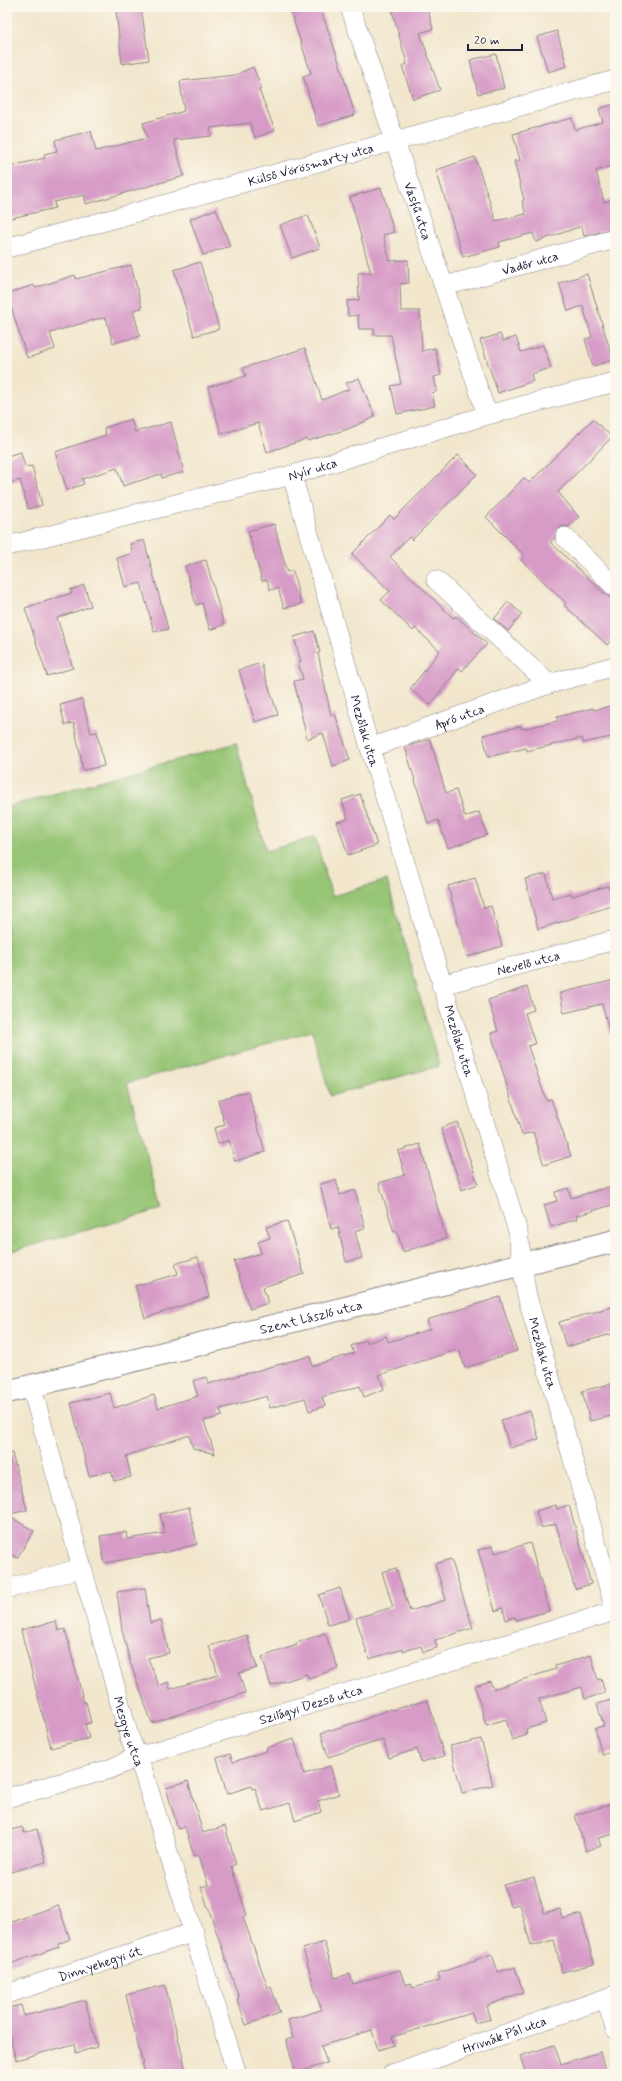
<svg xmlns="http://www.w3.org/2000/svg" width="622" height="2081" font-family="Mynerve,sans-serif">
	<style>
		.green { fill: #96c574; stroke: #5c7458 }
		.building { fill: #d79bc7 }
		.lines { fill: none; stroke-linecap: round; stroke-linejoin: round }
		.street-casing { stroke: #8a8484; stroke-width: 20 }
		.secondary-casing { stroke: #8a8484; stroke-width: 24 }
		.street { stroke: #fff; stroke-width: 19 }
		.secondary { stroke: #fff; stroke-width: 22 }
		.labels { text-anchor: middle; stroke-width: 3; stroke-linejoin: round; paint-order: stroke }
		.street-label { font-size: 13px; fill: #22223b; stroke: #fbf7ec }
	</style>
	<rect width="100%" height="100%" fill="#fbf7ec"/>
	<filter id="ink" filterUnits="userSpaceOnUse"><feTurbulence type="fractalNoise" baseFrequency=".025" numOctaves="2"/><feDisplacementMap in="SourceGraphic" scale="8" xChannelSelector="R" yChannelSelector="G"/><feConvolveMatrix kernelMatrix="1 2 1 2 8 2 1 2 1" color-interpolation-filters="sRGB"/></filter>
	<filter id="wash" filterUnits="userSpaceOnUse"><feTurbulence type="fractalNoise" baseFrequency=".012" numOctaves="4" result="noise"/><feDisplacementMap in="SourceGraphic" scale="16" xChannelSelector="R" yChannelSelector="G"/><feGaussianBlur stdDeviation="0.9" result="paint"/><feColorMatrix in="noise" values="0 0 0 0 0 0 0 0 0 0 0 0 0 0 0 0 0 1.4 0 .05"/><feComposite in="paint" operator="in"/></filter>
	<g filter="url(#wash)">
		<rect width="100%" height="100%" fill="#f2e7cd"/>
		<path class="green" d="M236,743L266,851L315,837L332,896L387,880L439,1066L330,1096L312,1031L127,1083L162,1209L9,1252L7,1244V807Z"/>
		<g id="blocks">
			<path class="building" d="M141,7L149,60L122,64L116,10Z
				M289,7H320L340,65L355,115L318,126L303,76L311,73Z
				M391,7H427L433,29L420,33L440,90L413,99L402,66L407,64Z
				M557,31L567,66L548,72L537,37Z
				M496,54L504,88L478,94L470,60Z
				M253,67L262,89L259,90L275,130L255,138L250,123L210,128L211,136L174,140L184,176L86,204L84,195L54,202L55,208L7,219V167L45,158L44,154L57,151L55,140L91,131L96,151L147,138L143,123L184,111L180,81L235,75Z
				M615,104V165L596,171L604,202L615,199V228L584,236L582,226L536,242L533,233L499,242L500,247L463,257L436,170L475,157L496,221L526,214L522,201L524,200L514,161L520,160L513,134L572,118L575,130L603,122L599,109Z
				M381,188L394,232L383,235L390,261L408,260L409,283L400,284L401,311H420L422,351L435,348L441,375L434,377L437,391L432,393L435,406L397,414L391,386L401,384L391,335H374V329H359L358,315L348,316L347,301L359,300L358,273H371L350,197Z
				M216,209L230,246L203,255L190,219Z
				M308,215L320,248L292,258L280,225Z
				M200,262L219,329L194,336L174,270Z
				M131,265L142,308L133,310L140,336L113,343L106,318L96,319L50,333L55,349L27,358L7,294L34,285L35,288L75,275L76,279Z
				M587,274L613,360L593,366L585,339L592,337L583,306L568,311L559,283Z
				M500,334L503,341L516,337L521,352L543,345L551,368L531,374L533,381L498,393L480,340Z
				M305,348L322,400L349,389L346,383L359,378L375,417L348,429L308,441L307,439L267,452L258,423L221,434L208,387L246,376L243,368Z
				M131,419L135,432L171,422L184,472L162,478L161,474L123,486L117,468L82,479L84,484L67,490L55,452L106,435L104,428Z
				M593,419L612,437L558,492L579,517L568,527L563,526L558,529L554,539L550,542L607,596L615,598V636L607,645L564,605L566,603L521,560L525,556L486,517L524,478L529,483Z
				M21,452L25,467L32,466L42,505L28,509L20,480L9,483L7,475V456Z
				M458,455L477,474L412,540L409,537L390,557L453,618L456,616L487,644L462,671L459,668L430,705L410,689L440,651L415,628L413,631L381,600L390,591L352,554L390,515L394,519Z
				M274,524L287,572L293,571L301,604L284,608L278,588L270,590L267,580L262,581L248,531Z
				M144,540L168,629L154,632L141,583L125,587L117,558L133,553L130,544Z
				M206,560L224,625L210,630L202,603L196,605L185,566Z
				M84,585L91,606L57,618L73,668L47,676L25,608L72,593L70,590Z
				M508,602L522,614L508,631L494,619Z
				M314,631L320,652L318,653L331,716L335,714L350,760L333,766L323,733L307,739L294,681L303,679L298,662H301L294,637Z
				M261,663L278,715L255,722L239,670Z
				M82,699L91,733L97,732L104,766L83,770L74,723L65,725L60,705Z
				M615,705V736L583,743L582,738L527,751L526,748L488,757L483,735L521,726L522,729L558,721L557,717L593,708L594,710Z
				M430,739L446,793L456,790L465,817L479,812L487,835L448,848L438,820L428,824L405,747Z
				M360,794L377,845L348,855L337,822L348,819L342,800Z
				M546,874L552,898L571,893L572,896L608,886L609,889L615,887V905L538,929L525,879Z
				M475,878L484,908L491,906L502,946L467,957L448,886Z
				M615,980V1034H610L602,1004L564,1013L560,993Z
				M527,987L534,1010L525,1013L535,1044L528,1046L546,1100L551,1099L571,1156L544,1165L533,1132L522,1135L491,1033L498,1031L488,1000Z
				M248,1091L265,1152L235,1161L229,1140L218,1144L214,1128L225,1125L218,1100Z
				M457,1122L478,1184L462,1190L441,1128Z
				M420,1144L446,1238L403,1252L397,1231L394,1232L379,1183L405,1175L398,1151Z
				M336,1180L340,1195L355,1190L365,1228L355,1231L362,1258L346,1262L338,1227L331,1229L320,1184Z
				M615,1185V1204L576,1216L577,1219L551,1227L544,1205L557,1201L555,1192L568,1188L571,1198Z
				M287,1221L304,1274L263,1287L268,1303L250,1309L234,1261L261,1253L258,1242L270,1238L266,1227Z
				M198,1257L209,1297L145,1318L135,1286L178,1274L175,1264Z
				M500,1297L517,1351L465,1368L459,1349L379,1375L384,1389L364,1397L360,1386L322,1397L325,1406L309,1411L305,1398L270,1408L267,1396L220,1409L222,1416L204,1421L215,1454L193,1448L189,1435L126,1456L131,1477L114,1481L111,1471L89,1476L71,1403L110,1393L114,1408L154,1395L158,1408L198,1396L193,1381L206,1377L208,1384L310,1356L312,1366L354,1353L351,1346L366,1340L367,1343L386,1336L388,1342L430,1329L427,1320Z
				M615,1306V1333L566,1347L559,1322Z
				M615,1383V1415L590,1421L582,1391Z
				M530,1411L539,1439L510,1448L501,1420Z
				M12,1453L27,1510L7,1515L34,1531L17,1558L7,1552V1454Z
				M556,1505L557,1509L569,1505L591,1584L575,1589L556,1524L541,1528L536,1511Z
				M189,1507L197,1544L167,1552L104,1563L100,1536L126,1532L127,1539L165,1533L160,1514Z
				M530,1543L549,1611L516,1620L515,1617L506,1620L503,1608L495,1611L478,1550L493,1546L495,1553Z
				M451,1559L473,1628L435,1640L437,1648L423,1652L421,1646L403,1651V1649L369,1659L356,1618L393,1607L382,1572L396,1568L410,1611L446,1600L435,1564Z
				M145,1588L150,1623L161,1620L169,1653L148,1658L159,1686L168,1682L170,1689L218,1675L209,1646L247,1635L257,1668L239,1673L245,1693L152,1723L130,1662L122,1630L117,1592Z
				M340,1588L350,1619L328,1625L319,1595Z
				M56,1621L58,1631L65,1629L84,1703L86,1702L91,1723L85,1724L89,1738L51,1748L21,1630Z
				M325,1633L338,1668L309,1679L307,1674L271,1686L262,1657L297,1645L296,1643Z
				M591,1655L598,1680L601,1679L605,1693L585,1699L582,1687L539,1699L546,1723L526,1729L527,1735L512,1740L506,1719L486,1725L475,1686L490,1681L493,1689L556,1669L555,1666Z
				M615,1699V1751L602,1755L595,1728L604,1726L597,1704Z
				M428,1700L444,1756L421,1762L417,1749L389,1758L383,1740L328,1757L321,1733L361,1721L390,1709L391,1710Z
				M294,1739L304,1774L330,1766L339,1794L318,1801L321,1812L295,1821L290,1803L263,1811L255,1788L252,1789L251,1786L227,1794L217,1758L230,1754L233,1762L267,1751L266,1748Z
				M481,1739L493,1785L462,1793L450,1746Z
				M188,1781L203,1833L225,1826L236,1864L231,1866L247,1915L243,1917L268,1988L271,1987L280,2013L246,2025L237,1999L239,1998L201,1887L208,1885L199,1855L194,1856L185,1827L178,1829L166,1788Z
				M615,1803V1834L598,1838L601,1846L586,1851L575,1815Z
				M22,1827L24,1833L37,1829L46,1862L7,1873V1831Z
				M534,1877L544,1913L560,1909L563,1919L581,1914L594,1964L562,1972L554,1940L531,1946L520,1904L510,1906L504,1885Z
				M58,1905L70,1939L58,1944L59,1947L7,1965V1924Z
				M324,1942L335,1978L350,1974L353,1984L400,1970L405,1985L411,1983L413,1988L440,1980L438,1973L476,1961L475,1960L492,1954L498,1972L515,1967L523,1992L487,2006L491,2019L475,2023L472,2013L392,2037L395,2045L378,2050L372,2030L321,2046L327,2063L296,2073L286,2040L293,2038L288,2020L321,2010L303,1949Z
				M165,1985L187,2074H145L126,1995Z
				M85,2000L97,2047L76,2053L74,2044L16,2060L7,2026V2008L21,2005L24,2016Z
				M554,2045L561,2064L600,2052L606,2074H526L520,2056Z"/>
		</g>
	</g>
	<g filter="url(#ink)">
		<use href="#blocks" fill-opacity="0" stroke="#8a8484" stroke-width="1"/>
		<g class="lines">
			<g class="street-casing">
				<g id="street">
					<path id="s1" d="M350,7L487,415"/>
					<path id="s2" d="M7,248L615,80"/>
					<path id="s3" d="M445,286L615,239"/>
					<path id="s4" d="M292,475L370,748L518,1232L526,1292L615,1610"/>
					<path d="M565,537L615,587"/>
					<path id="s5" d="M7,546L292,475L487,415L615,382"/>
					<path d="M436,580L549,684"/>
					<path id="s6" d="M370,748L549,684L615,666"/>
					<path id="s7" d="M441,985L615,940"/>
					<path id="s8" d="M31,1385L129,1736L143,1771L237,2074"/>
					<path d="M7,1589L81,1568"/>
					<path id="s9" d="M7,1798L110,1769L137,1757L615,1611"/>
					<path id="s10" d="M7,1994L194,1932"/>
					<path d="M606,1998L615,2029"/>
					<path id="s11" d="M392,2074L615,1995"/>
				</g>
			</g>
			<g class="secondary-casing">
				<g id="secondary">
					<path id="s12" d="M7,1392L615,1241"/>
				</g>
			</g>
			<use href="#street" class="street"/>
			<use href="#secondary" class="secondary"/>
		</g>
	</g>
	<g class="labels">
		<g class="street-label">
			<text dy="5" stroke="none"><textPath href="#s2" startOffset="315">Külső Vörösmarty utca</textPath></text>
			<text dy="5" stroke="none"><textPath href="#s1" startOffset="215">Vasfű utca</textPath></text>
			<text dy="5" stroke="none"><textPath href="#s3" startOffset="88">Vadőr utca</textPath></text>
			<text dy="5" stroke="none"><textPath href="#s5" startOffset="315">Nyír utca</textPath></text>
			<text dy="5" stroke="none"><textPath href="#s6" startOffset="95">Apró utca</textPath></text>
			<text dy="5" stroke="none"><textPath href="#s4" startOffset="266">Mezőlak utca</textPath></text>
			<text dy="5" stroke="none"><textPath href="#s7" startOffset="90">Nevelő utca</textPath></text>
			<text dy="5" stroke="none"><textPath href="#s4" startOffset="590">Mezőlak utca</textPath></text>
			<text dy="5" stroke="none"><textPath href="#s12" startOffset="313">Szent László utca</textPath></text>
			<text dy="5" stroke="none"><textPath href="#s4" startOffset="914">Mezőlak utca</textPath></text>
			<text dy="5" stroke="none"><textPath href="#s9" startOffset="318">Szilágyi Dezső utca</textPath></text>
			<text dy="5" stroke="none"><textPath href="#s8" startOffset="360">Mesgye utca</textPath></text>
			<text dy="5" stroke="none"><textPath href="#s10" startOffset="98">Dinnyehegyi út</textPath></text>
			<text dy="5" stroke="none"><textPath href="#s11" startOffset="119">Hrivnák Pál utca</textPath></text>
		</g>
	</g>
	<rect width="622" height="2081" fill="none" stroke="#fbf7ec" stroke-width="24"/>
	<path d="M468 44v6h54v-6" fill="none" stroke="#22223b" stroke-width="2"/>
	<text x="474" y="44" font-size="12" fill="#22223b" stroke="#fbf7ec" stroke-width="3" paint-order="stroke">20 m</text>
</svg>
